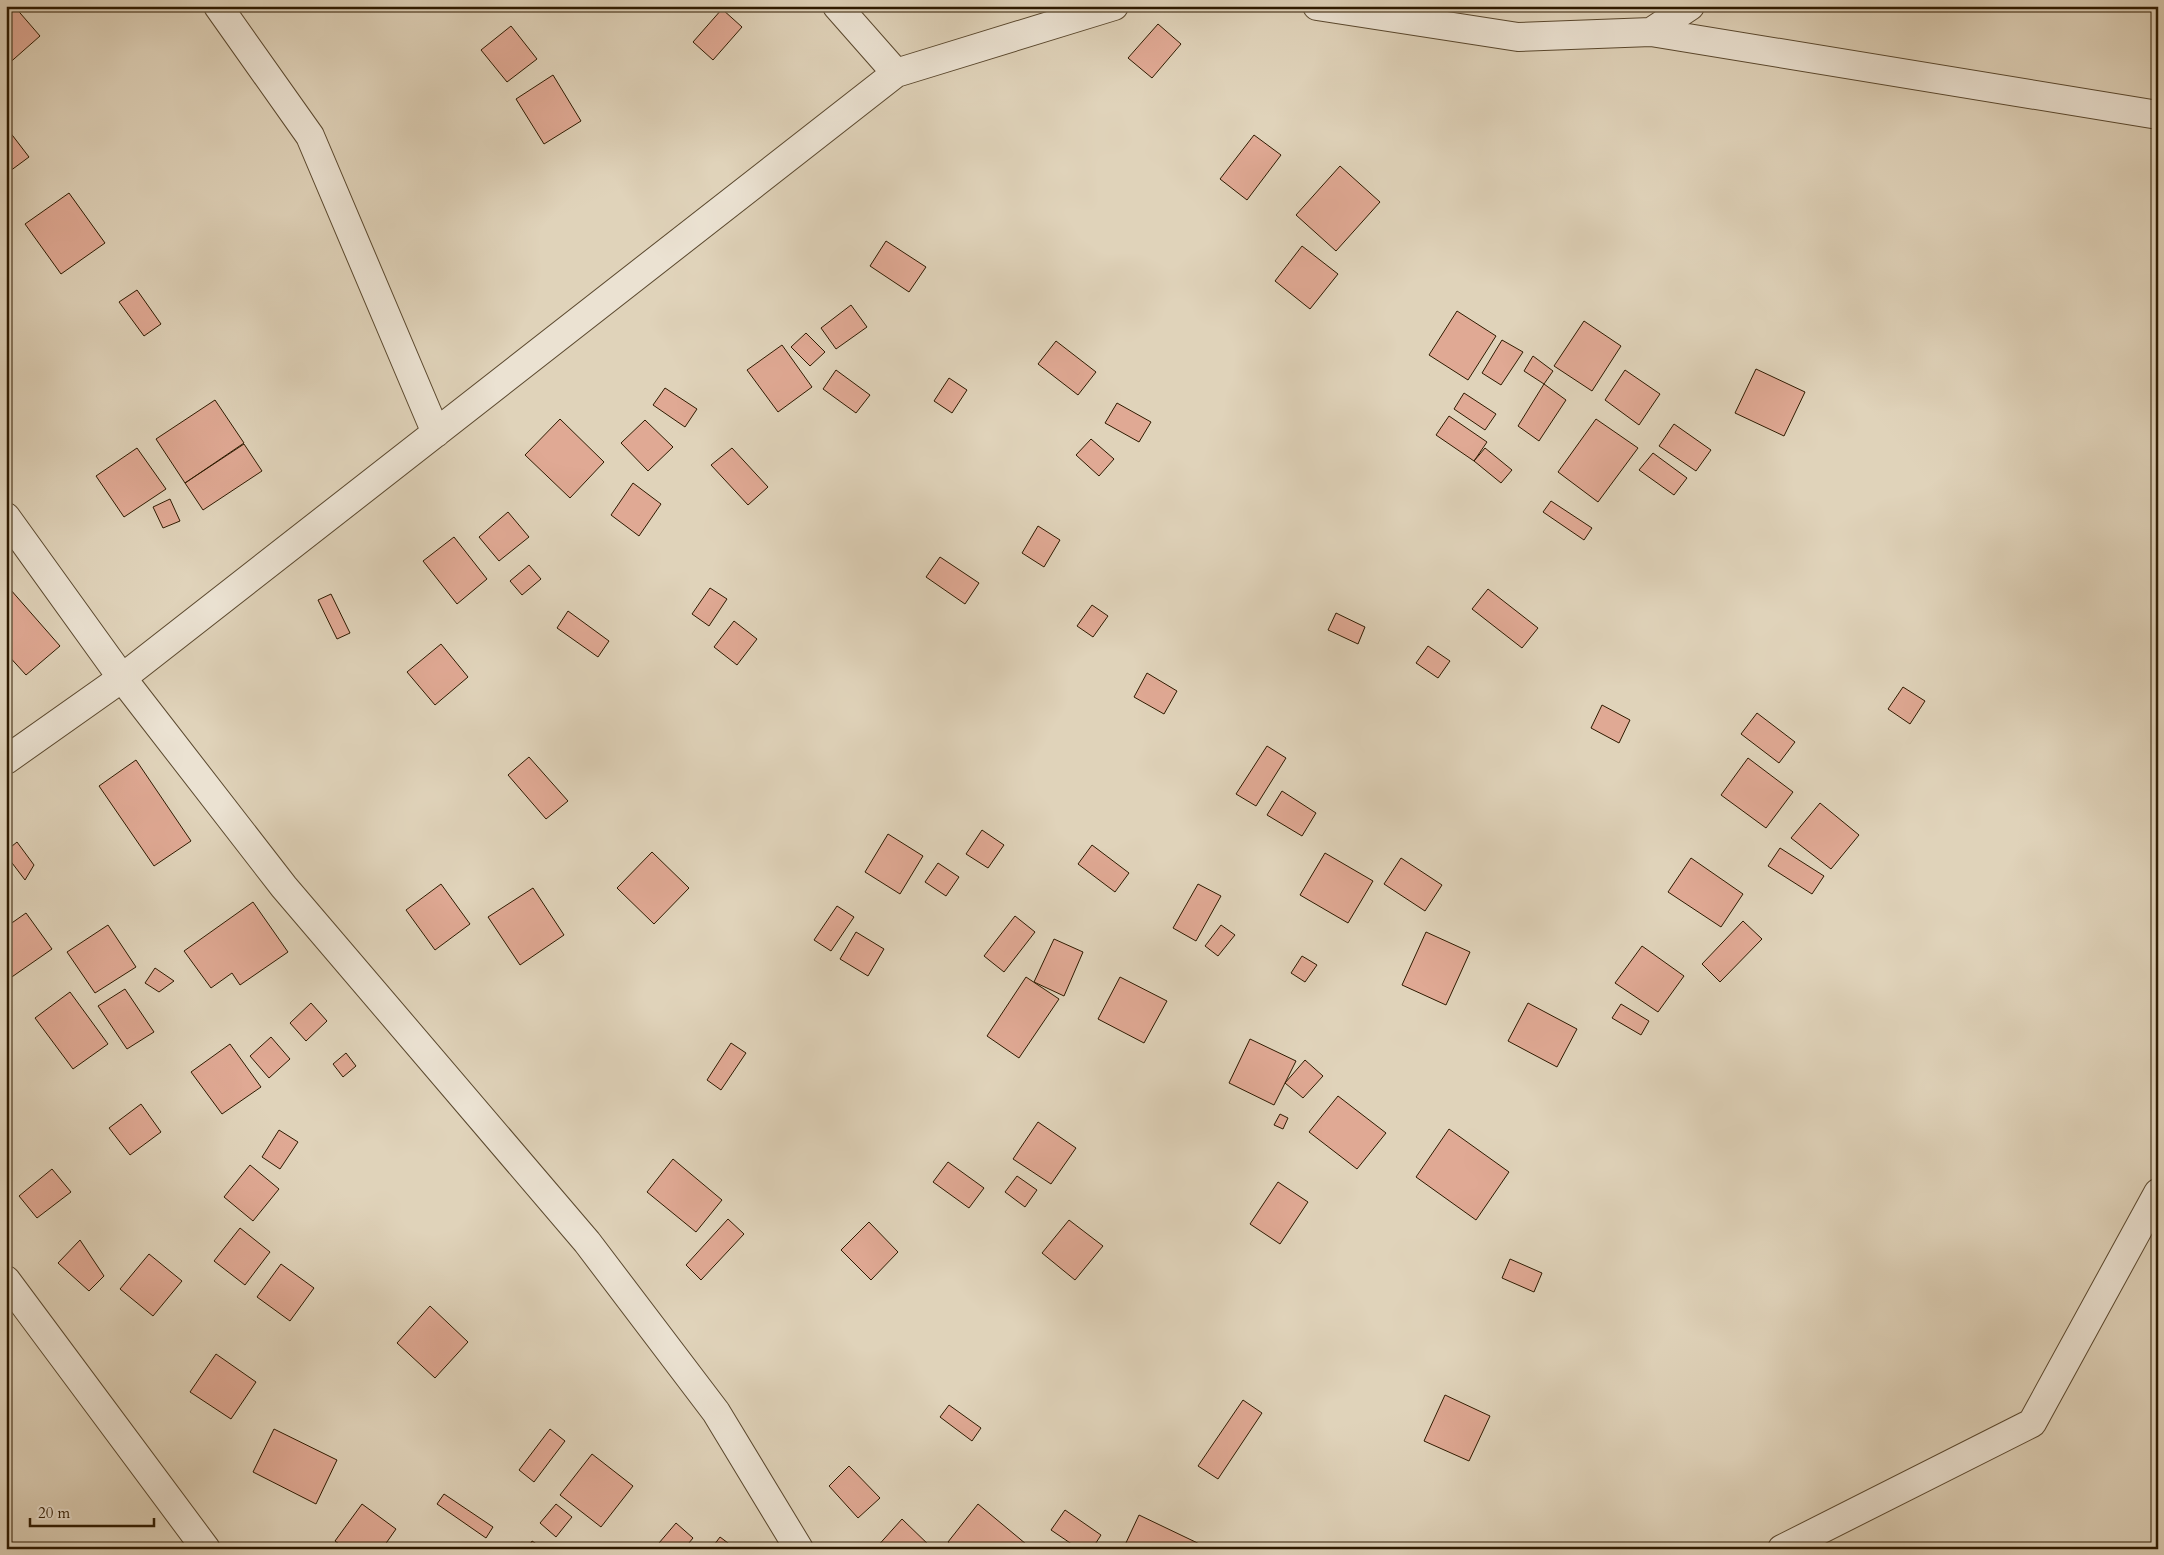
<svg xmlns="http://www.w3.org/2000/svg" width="2164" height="1555" font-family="Cardo,serif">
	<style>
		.building { fill: #e0a994; stroke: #2e1a00 }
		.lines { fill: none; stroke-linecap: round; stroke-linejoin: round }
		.street-casing { stroke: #5a482e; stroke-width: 30 }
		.street { stroke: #ebe2d2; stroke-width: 28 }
	</style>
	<rect width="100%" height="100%" fill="#e0d3ba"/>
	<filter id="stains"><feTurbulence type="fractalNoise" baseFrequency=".004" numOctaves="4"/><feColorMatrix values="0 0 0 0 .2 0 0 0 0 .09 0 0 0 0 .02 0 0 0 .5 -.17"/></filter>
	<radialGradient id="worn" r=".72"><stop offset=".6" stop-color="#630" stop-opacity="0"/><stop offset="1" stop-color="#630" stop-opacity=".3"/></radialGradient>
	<path class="building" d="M6,6H14L40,36L6,66Z
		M722,9L742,27L713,60L693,42Z
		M1158,24L1181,44L1152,78L1128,58Z
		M511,26L537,59L507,82L481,50Z
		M553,75L581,121L544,144L516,99Z
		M6,127L29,157L6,174Z
		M1254,135L1281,155L1247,200L1220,179Z
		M1340,166L1380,202L1336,251L1296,215Z
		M69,193L105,243L61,274L25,224Z
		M886,241L926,267L909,292L870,266Z
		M1302,246L1338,274L1310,309L1275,281Z
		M137,290L161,324L144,336L119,302Z
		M851,305L867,327L836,349L821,328Z
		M1457,311L1496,336L1468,380L1429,355Z
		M1584,321L1621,346L1592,391L1554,366Z
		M806,333L825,352L810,366L791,347Z
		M1502,340L1523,352L1501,385L1482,373Z
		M1056,341L1096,372L1078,395L1038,364Z
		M782,345L812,387L778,412L747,370Z
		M1533,356L1553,371L1544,384L1524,371Z
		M1756,369L1805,392L1784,436L1735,413Z
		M836,370L870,395L856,413L823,389Z
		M1625,370L1660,394L1639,425L1605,400Z
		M949,378L967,390L952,413L934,401Z
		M1544,384L1566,400L1539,441L1518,426Z
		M665,388L697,409L685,427L653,405Z
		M1464,393L1496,414L1485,430L1454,409Z
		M215,400L244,443L185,483L156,439Z
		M1117,403L1151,422L1139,442L1105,423Z
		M1449,416L1487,442L1474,461L1436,435Z
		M560,419L604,462L570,498L525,455Z
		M1596,419L1638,448L1598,502L1558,472Z
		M645,420L673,447L648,471L621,443Z
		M1674,424L1711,450L1696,471L1659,446Z
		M1091,439L1114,459L1099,476L1076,455Z
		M244,444L262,471L203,510L185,483Z
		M137,448L166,489L124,517L96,476Z
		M732,448L768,487L748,505L711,465Z
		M1485,448L1512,470L1501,483L1474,461Z
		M1653,453L1687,478L1674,495L1639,470Z
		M633,483L661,504L639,536L611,515Z
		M170,499L180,521L163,528L153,507Z
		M1551,501L1592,528L1584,540L1543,512Z
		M508,512L529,537L499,561L479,537Z
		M1038,526L1060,540L1044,567L1022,553Z
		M454,537L487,579L457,604L423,561Z
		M940,557L979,583L965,604L926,577Z
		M529,565L541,579L522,595L510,581Z
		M710,588L727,599L709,626L692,614Z
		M10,589L60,646L26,675L6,653V592Z
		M1488,589L1538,628L1522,648L1472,609Z
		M331,594L350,633L337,639L318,600Z
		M1092,605L1108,616L1093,637L1077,626Z
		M568,611L609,641L598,657L557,628Z
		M1336,613L1365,627L1358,644L1328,630Z
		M734,621L757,639L737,665L714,647Z
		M441,644L468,677L435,705L407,672Z
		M1428,646L1450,661L1438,678L1416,663Z
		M1147,673L1177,691L1164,714L1134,697Z
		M1903,687L1925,701L1910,724L1888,709Z
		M1602,705L1630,720L1619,743L1591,728Z
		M1757,713L1795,742L1779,763L1741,734Z
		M1267,746L1286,758L1256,806L1236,794Z
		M529,757L568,801L546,819L508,775Z
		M1748,758L1793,792L1766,828L1721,795Z
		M136,760L191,841L154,866L99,786Z
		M1282,791L1316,813L1302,836L1267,815Z
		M1820,803L1859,835L1831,869L1791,838Z
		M982,830L1004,845L988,868L966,854Z
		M888,834L923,856L900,894L865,872Z
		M17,842L34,865L25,880L6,855V851Z
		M1092,845L1129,873L1115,892L1078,864Z
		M1780,848L1824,876L1812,894L1768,866Z
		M652,852L689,888L654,924L617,888Z
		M1325,853L1373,881L1348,923L1300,895Z
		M1401,858L1442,885L1425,911L1384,884Z
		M1691,858L1743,894L1721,927L1668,892Z
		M938,863L959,877L946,896L925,882Z
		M441,884L470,924L435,950L406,910Z
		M1198,884L1221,896L1196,941L1173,928Z
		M533,888L564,935L520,965L488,917Z
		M253,902L288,952L240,985L232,973L211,988L184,951Z
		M837,906L854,917L831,951L814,940Z
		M26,913L52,949L6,981V927Z
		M1015,916L1035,932L1004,972L984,956Z
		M1743,921L1762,939L1720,982L1702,964Z
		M108,925L136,967L95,993L67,952Z
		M1221,925L1235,935L1218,956L1205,946Z
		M856,932L884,949L868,976L840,959Z
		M1426,932L1470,952L1446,1005L1402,985Z
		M1054,939L1083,952L1064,996L1034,982Z
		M1642,946L1684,976L1658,1012L1615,983Z
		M1302,956L1317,965L1305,982L1291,973Z
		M155,968L174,981L159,992L145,983Z
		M1026,977L1059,999L1019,1058L987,1036Z
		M1120,977L1167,1001L1144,1043L1098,1019Z
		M125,989L154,1032L127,1049L98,1006Z
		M70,992L108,1044L73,1069L35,1018Z
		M311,1003L327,1021L306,1041L290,1023Z
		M1528,1003L1577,1029L1557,1067L1508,1041Z
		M1621,1004L1649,1021L1641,1035L1612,1018Z
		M271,1037L290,1059L269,1078L250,1056Z
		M1250,1039L1296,1061L1274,1105L1229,1083Z
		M731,1043L746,1053L721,1090L707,1080Z
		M230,1044L261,1087L222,1114L191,1072Z
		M346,1053L356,1066L343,1077L333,1064Z
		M1305,1060L1323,1076L1303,1098L1285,1083Z
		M1338,1096L1386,1133L1357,1169L1309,1132Z
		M141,1104L161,1132L130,1155L109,1128Z
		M1280,1114L1288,1118L1283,1129L1274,1125Z
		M1038,1122L1076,1148L1051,1184L1013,1159Z
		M1449,1129L1509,1172L1476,1220L1416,1177Z
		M279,1130L298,1142L280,1169L262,1157Z
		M673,1159L722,1200L696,1232L647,1192Z
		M948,1162L984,1188L969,1208L933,1182Z
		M250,1165L279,1189L253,1221L224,1197Z
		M52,1169L71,1192L37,1218L19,1196Z
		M1017,1176L1037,1190L1025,1207L1005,1192Z
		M1278,1182L1308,1202L1280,1244L1250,1224Z
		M728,1219L744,1234L701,1280L686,1265Z
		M1069,1220L1103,1246L1075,1280L1042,1253Z
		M869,1222L898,1252L871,1280L841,1250Z
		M240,1228L270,1252L245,1285L214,1261Z
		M80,1240L104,1276L89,1291L58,1263Z
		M149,1254L182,1281L153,1316L120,1289Z
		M1510,1259L1542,1273L1534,1292L1502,1278Z
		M281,1264L314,1288L290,1321L257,1297Z
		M430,1306L468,1342L435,1378L397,1343Z
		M216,1354L256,1382L231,1419L190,1392Z
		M1445,1395L1490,1416L1469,1461L1424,1441Z
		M1243,1400L1262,1413L1218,1479L1198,1466Z
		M949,1405L981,1428L972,1441L940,1417Z
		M274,1429L337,1460L316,1504L253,1472Z
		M550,1429L565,1441L534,1482L519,1470Z
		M592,1454L633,1486L601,1527L560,1495Z
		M849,1466L880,1498L858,1518L829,1486Z
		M444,1494L493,1527L486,1538L437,1504Z
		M362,1504L396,1529L382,1549H346L335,1541Z
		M556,1504L572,1517L556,1537L540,1523Z
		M978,1504L1032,1549H956L948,1542Z
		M1065,1510L1101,1535L1092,1549H1079L1051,1530Z
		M1139,1515L1208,1548V1549L1124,1547Z
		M902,1519L933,1549H875Z
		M676,1523L693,1538L684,1549H665L659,1543Z
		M720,1537L736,1549H711Z
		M532,1541L544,1549H527Z"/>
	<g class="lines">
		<g class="street-casing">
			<path id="street" d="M218,6L310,136L436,433
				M837,6L896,73
				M1317,6L1518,37L1651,32L2158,115
				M1651,32L1690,6
				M6,517L122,678L284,887L587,1242L716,1412L799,1549
				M6,760L122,678L896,73L1114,6
				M6,1280L206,1549
				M1782,1549L2032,1423L2158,1193"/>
		</g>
		<use href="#street" class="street"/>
	</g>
	<rect width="2164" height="1555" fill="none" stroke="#e0d3ba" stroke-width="25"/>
	<rect x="8" y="8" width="2149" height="1540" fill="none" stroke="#2e1a00" stroke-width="2.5"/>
	<rect x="12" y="12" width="2139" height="1530" fill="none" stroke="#2e1a00"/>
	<path d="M30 1518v8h124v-8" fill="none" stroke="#2e1a00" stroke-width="2.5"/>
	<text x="38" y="1518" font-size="15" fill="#2e1a00" stroke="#ebe2d2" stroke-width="4" paint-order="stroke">20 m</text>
	<rect width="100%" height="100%" filter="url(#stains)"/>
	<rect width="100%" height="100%" fill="url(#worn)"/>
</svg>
